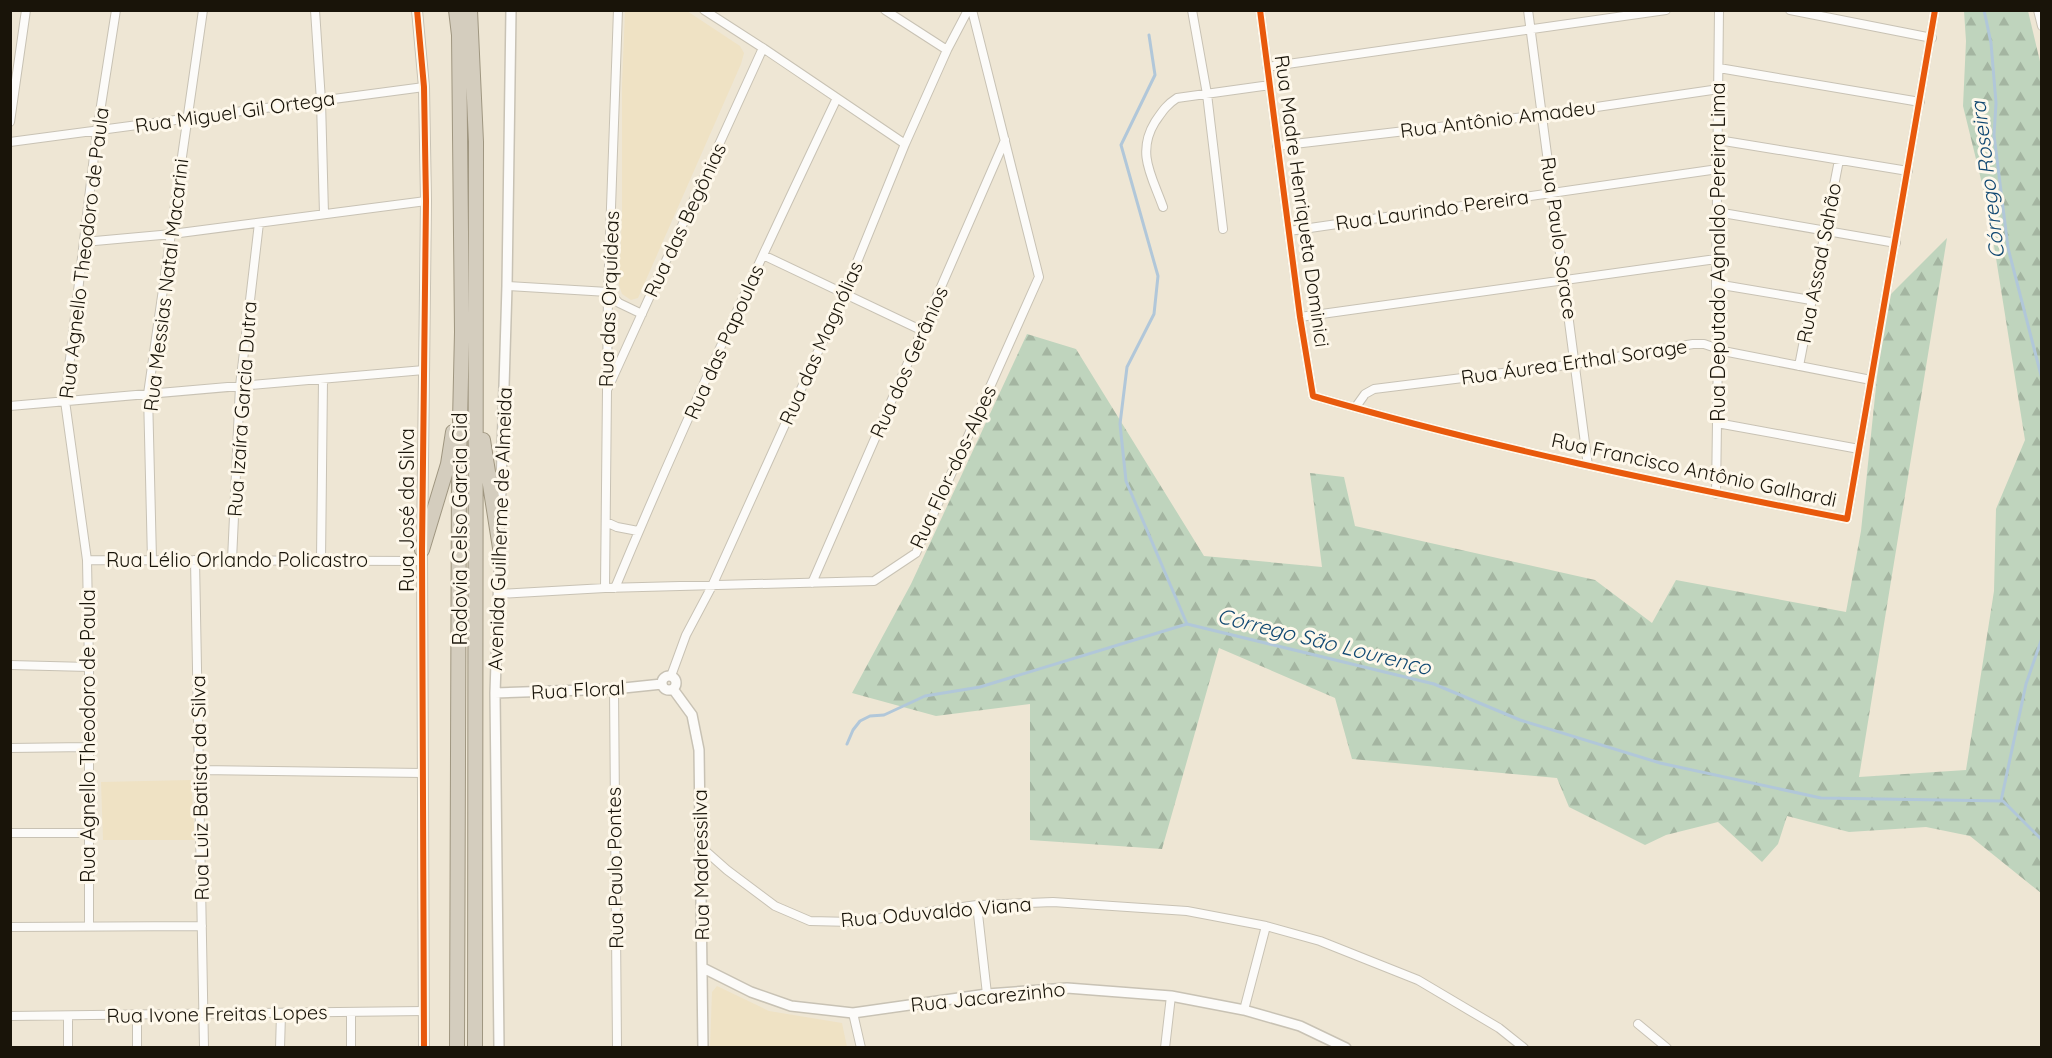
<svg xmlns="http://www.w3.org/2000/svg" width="2052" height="1058" font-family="Quicksand,sans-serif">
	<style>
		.built { fill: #efe2c4 }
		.forest { fill: url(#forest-firs) }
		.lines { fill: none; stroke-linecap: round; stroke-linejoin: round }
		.stream { stroke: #b1c7d9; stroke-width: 3 }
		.minor-casing { stroke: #c8c2b4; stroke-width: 10 }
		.tertiary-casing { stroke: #c8c2b4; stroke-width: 12 }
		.motorway-casing { stroke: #9f9680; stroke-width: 16 }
		.minor { stroke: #fcfbf9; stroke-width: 8 }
		.tertiary { stroke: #fcfbf9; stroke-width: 9 }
		.motorway { stroke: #d4cdbe; stroke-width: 14 }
		.cycleway-casing { stroke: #fef8eb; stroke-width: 10 }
		.cycleway { stroke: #e8590c; stroke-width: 6 }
		.labels { text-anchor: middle; stroke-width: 6; stroke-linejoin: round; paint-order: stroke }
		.street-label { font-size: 20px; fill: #191409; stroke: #fef8eb }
		.water-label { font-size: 21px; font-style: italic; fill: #104872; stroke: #fef8eb }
	</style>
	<defs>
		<pattern id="forest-firs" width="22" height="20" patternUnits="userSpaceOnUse" patternTransform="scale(1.5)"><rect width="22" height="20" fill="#bfd4bd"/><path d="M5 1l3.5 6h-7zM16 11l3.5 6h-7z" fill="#a4b5a1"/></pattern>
	</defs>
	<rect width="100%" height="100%" fill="#eee6d4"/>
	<path class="built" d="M625,11H687L740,46L744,53L741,64L638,298L631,300L622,294L619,285L622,217V84Z
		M191,780L195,840H103L101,782Z
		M717,986L769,1011L842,1023L847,1047H710L712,992Z"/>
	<path class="forest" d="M1964,11H2028L2042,70L2041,893L1970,836L1926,827L1849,832L1787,816L1778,844L1762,862L1718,822L1666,835L1645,845L1569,807L1557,778L1352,759L1335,698L1219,648L1162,849L1030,840V704L936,716L852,693L911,584L1027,334L1076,349L1204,556L1322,567L1310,473L1344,477L1355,526L1595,580L1652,623L1676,580L1846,612L1861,531L1885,300L1947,238L1859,777L1966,770L1994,591L1996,509L2025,440L1988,208L1963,106L1966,41Z"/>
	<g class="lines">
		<path class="stream" d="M1984,10L1991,43L1996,103L1994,135L2008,248L2042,379
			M1149,35L1155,75L1121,145L1158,276L1154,314L1127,367L1120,424L1126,481L1187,624L1434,684L1520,720L1660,763L1821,798L2003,801L2042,840
			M847,744L853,730L860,721L870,716L884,715L925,696L980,687L1187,624
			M2001,801L2026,684L2042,638"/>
		<g class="minor-casing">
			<path id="minor" d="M315,10L321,101L324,214
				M704,10L763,48L905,144
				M885,10L947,50
				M1192,10L1207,94L1223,229
				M1260,10L1300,317L1313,396C1489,447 1667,484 1847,519L1935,10
				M1528,10L1588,466
				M1790,10L1932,38
				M2038,10L2042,26
				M1267,67L1666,10
				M1719,68L1920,102
				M10,122L26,10
				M1718,140L1908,171
				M10,142L424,87
				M1277,146L1542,115L1719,89
				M1163,207C1152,176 1136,153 1155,122C1162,112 1166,105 1177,98L1270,85
				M1717,212L1896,243
				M1289,231L1718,169
				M84,242L172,234L426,201
				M763,255L923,331
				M1716,284L1811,300
				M507,286L608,292L619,303L642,314
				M1300,317L1716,259
				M1799,366L1839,160
				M608,388L763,48
				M10,406L424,370
				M1355,408L1365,394L1374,389L1575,364L1693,344H1704L1728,352L1871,380
				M1717,423L1859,449
				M1716,494L1718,349L1716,284L1719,10
				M606,522L617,527L638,531
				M87,560L423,561
				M152,560L148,394L203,10
				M195,560L204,1048
				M232,560L240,386L259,223
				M321,561L323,379
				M812,583L1005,140
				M605,588L608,292L618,10
				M615,588C684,422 760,260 837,98
				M498,594L605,588L874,581L916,553L1039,277L972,10
				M10,665L89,667
				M671,676L686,635L712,586L844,294L905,144L947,50L968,10
				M614,689L617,1048
				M10,748L88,747
				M199,770L423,773
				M10,833H89
				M701,847L727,870L775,906L810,921L853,922L977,905L1053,902L1187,911L1266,926L1320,941L1418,980L1499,1028L1524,1048
				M977,905L987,994
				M89,926V667L87,560L65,401L97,131L116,10
				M10,927L202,926
				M1244,1010L1266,926
				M853,1013L861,1048
				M137,1015V1048
				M10,1016L424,1011
				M1638,1024L1667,1048
				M68,1048V1016
				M280,1048L281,1014
				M351,1048V1012
				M1165,1048L1171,996"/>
		</g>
		<g class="tertiary-casing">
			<path id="tertiary" d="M417,10L424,87L426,201L422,550L424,1048
				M500,520L507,286L511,10
				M662 683a7 7 0 1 1 14 0a7 7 0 1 1-14 0Z
				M673,689L692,715L699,750L703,1048
				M495,693L614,689L662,684
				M703,968L751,992L791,1006L853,1013L987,994L1067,988L1171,996L1244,1010L1300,1026L1346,1048
				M499,1048L495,693L500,543"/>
		</g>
		<g class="motorway-casing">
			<path id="motorway" d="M456,10L459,35L462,332L459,466L457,1048
				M470,10L476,142L475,1048
				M483,440L500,548
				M422,550L448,464L453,432"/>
		</g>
		<use href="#minor" class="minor"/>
		<use href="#tertiary" class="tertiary"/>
		<use href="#motorway" class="motorway"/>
		<g class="cycleway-casing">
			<path id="cycleway" d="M417,10L424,87L426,201L422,550L424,1048
				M1260,10L1300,317L1313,396C1489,447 1667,484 1847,519L1935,10"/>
		</g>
		<use href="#cycleway" class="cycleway"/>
	</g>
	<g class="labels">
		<g class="street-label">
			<text transform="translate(235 112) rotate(-8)" y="7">Rua Miguel Gil Ortega</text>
			<text transform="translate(1498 119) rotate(-7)" y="7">Rua Antônio Amadeu</text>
			<text transform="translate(1302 201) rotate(82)" y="7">Rua Madre Henriqueta Dominici</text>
			<text transform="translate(1432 210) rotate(-8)" y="7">Rua Laurindo Pereira</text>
			<text transform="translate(685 220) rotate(-65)" y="7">Rua das Begônias</text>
			<text transform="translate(1559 238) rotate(82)" y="7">Rua Paulo Sorace</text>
			<text transform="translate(1718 252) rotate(-90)" y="7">Rua Deputado Agnaldo Pereira Lima</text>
			<text transform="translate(84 253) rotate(-83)" y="7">Rua Agnello Theodoro de Paula</text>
			<text transform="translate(1819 263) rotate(-79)" y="7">Rua Assad Sahão</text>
			<text transform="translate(166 285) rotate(-83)" y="7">Rua Messias Natal Macarini</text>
			<text transform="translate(609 299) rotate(-88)" y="7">Rua das Orquídeas</text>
			<text transform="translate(724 342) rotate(-66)" y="7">Rua das Papoulas</text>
			<text transform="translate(821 343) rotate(-66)" y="7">Rua das Magnólias</text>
			<text transform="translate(909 362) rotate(-66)" y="7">Rua dos Gerânios</text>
			<text transform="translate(1574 362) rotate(-8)" y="7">Rua Áurea Erthal Sorage</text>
			<text transform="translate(242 409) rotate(-86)" y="7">Rua Izaíra Garcia Dutra</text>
			<text transform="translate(953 467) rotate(-65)" y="7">Rua Flor-dos-Alpes</text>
			<text transform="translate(1694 470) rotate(12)" y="7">Rua Francisco Antônio Galhardi</text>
			<text transform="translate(407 510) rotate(-90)" y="7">Rua José da Silva</text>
			<text transform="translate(460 529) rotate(-90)" y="7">Rodovia Celso Garcia Cid</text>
			<text transform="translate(500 529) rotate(-88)" y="7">Avenida Guilherme de Almeida</text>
			<text x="237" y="567">Rua Lélio Orlando Policastro</text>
			<text transform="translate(578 690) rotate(-3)" y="7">Rua Floral</text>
			<text transform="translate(88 736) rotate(-90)" y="7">Rua Agnello Theodoro de Paula</text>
			<text transform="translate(200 788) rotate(-91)" y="7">Rua Luiz Batista da Silva</text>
			<text transform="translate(701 865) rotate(-91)" y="7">Rua Madressilva</text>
			<text transform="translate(615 868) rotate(-91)" y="7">Rua Paulo Pontes</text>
			<text transform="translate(936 912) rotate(-5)" y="7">Rua Oduvaldo Viana</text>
			<text transform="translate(988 997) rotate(-6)" y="7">Rua Jacarezinho</text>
			<text transform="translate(217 1014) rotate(-1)" y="7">Rua Ivone Freitas Lopes</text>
		</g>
		<g class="water-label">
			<text transform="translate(1988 180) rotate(-97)" y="7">Córrego Roseira</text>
			<text transform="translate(1324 642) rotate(14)" y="7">Córrego São Lourenço</text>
		</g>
	</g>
	<rect width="2052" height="1058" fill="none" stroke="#191409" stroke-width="24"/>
</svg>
